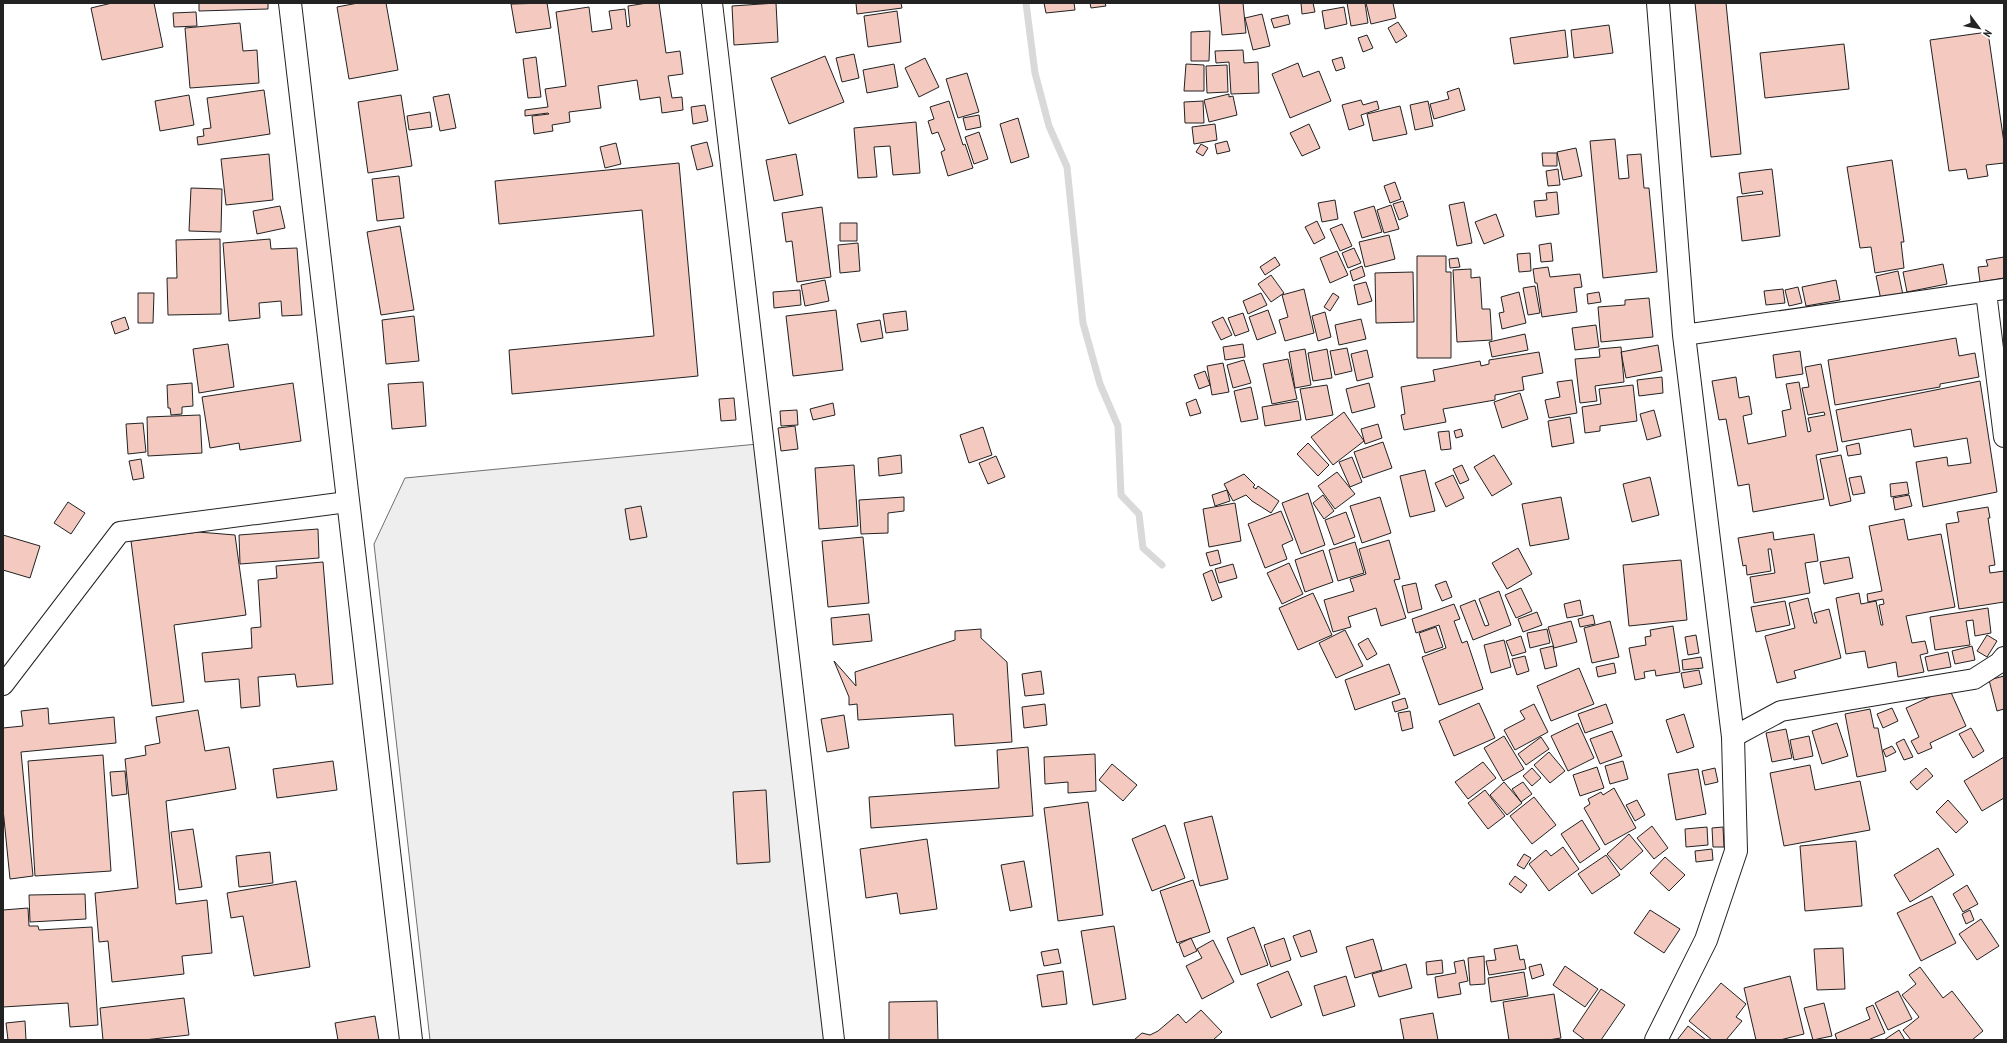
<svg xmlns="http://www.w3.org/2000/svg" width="2007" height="1043" font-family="'PT Sans Narrow',sans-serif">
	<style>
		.green { fill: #eee; stroke: #6f6f6f }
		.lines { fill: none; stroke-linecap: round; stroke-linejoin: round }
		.stream { stroke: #d9d9d9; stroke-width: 7 }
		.building { fill: #f3c9c0; stroke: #222 }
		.minor-casing { stroke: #222; stroke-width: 22 }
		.tertiary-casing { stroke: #222; stroke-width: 24 }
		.secondary-casing { stroke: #222; stroke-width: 24 }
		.minor { stroke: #fff; stroke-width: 20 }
		.tertiary { stroke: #fff; stroke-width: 22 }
		.secondary { stroke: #fff; stroke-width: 22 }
	</style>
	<rect width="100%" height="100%" fill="#fff"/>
	<path class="green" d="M768,443L825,1040H430L374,544L405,478Z"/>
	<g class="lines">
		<path class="stream" d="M1026,3L1035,73L1049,126L1067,167L1083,323L1100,384L1118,426L1121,495L1139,514L1143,548L1162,565"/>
	</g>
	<path class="building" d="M112,3H154L163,47L102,60L91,8Z
		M199,3H268V9L199,11Z
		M358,3H386L398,70L349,79L337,7Z
		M547,3L551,28L516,33L511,4Z
		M647,3H659L666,53L680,51L683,74L668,76L672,98L682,97L683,110L662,113L660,97L640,100L637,80L598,86L601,108L569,112L570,122L552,125L553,131L534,134L532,116L549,114L548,113L525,116V110L548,107L545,89L566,86L556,12L589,7L592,32L612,29L609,11L625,9L627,27L630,26L628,6Z
		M776,3L778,42L734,45L732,6Z
		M856,3H901L902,8L857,14Z
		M1044,3H1074L1075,10L1046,13Z
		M1090,3H1105L1106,6L1091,8Z
		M1219,3H1243L1246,33L1222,35Z
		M1301,3H1313L1315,12L1302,14Z
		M1347,3H1365L1368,23L1351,26Z
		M1366,3H1393L1396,18L1371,24Z
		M1695,3H1726L1741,154L1711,157Z
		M1344,7L1347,24L1325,29L1322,11Z
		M897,11L901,42L868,47L864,16Z
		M196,12L197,26L174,27L173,13Z
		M1262,14L1270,46L1253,50L1245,18Z
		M1288,15L1290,24L1274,28L1271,19Z
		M1398,22L1407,36L1396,43L1388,28Z
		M240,23L243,51L257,50L259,83L190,88L185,28Z
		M1609,25L1613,53L1574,58L1571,30Z
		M1565,30L1568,57L1514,64L1510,38Z
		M1210,31L1209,61H1191V32Z
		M1988,32L2004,143V163L1986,165L1988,176L1968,179L1966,169L1949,171L1930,40Z
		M1367,35L1373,48L1363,52L1358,38Z
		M1844,44L1849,89L1765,98L1760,53Z
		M1243,50L1244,63L1258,62L1259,93L1231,94L1229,62L1216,63L1215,51Z
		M854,54L859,78L842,82L836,58Z
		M825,56L844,102L789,124L771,78Z
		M536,57L541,97L528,98L523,59Z
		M1342,57L1345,68L1336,71L1332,60Z
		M925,58L939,87L919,97L905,68Z
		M1298,63L1303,77L1319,71L1331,101L1290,118L1272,74Z
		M894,64L898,87L867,93L863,70Z
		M1186,64L1204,65V91H1184Z
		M1227,65L1228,92L1207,93L1206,66Z
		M967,73L979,112L958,118L946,79Z
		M1459,88L1465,110L1434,119L1430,104L1449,99L1447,92Z
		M264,90L270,134L198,145L197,137L204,136L203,129L211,128L207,98Z
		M449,94L456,128L440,131L433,97Z
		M1229,94V97L1233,96L1237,115L1209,122L1204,100Z
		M189,95L194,125L160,131L155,101Z
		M401,95L412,166L368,173L358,102Z
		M1361,100L1363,105L1377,101L1379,109L1361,115L1364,125L1349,130L1342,105Z
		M949,101L963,145L965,144L973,168L948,176L941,152L945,150L938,132L932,134L928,121L934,119L930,107Z
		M1203,101L1204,123H1185L1184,102Z
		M1428,101L1433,126L1415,130L1410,105Z
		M705,105L708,121L693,124L691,107Z
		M1400,106L1407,134L1373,141L1367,114Z
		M430,112L432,127L409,130L407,116Z
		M979,115L981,127L966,130L963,118Z
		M1018,118L1029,157L1011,163L1000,124Z
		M916,122L920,173L893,175L890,146L874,147L877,177L858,178L854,128Z
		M1215,124L1217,140L1194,144L1192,127Z
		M1309,124L1320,148L1302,156L1290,133Z
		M979,132L988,159L974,164L965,137Z
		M1615,139L1619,179L1629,178L1627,155L1641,154L1644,188H1649L1657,272L1603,278L1590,141Z
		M1227,141L1230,151L1217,154L1215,144Z
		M707,142L713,166L697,170L691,146Z
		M616,143L621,164L605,168L600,147Z
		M1201,144L1208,148L1203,156L1196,152Z
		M1576,148L1582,176L1563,180L1557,152Z
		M1542,153H1557V166H1543Z
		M269,154L273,200L226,205L221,159Z
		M796,154L803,195L774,201L766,160Z
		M1892,160L1904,242H1901L1904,268L1875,273L1871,247L1860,248L1847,167Z
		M679,163L698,376L512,394L509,350L654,336L642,210L499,224L495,181Z
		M1558,169L1560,185L1548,186L1546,171Z
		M1772,169L1780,236L1742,241L1737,197L1763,194L1762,191L1742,194L1739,173Z
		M399,176L404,218L377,221L372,179Z
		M1395,182L1401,199L1390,203L1384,186Z
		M191,188L222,189L221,232L189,231Z
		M1557,192L1559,214L1536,217L1534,201L1547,200L1546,193Z
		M1335,200L1338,219L1322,222L1318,203Z
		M1403,201L1408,216L1399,220L1393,204Z
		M1464,202L1472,243L1457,246L1449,205Z
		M1391,205L1399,229L1384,233L1377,210Z
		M280,206L285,228L257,234L253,211Z
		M1374,206L1382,232L1362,238L1354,212Z
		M822,207L831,277L797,282L792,241L786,242L782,213Z
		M1496,214L1504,236L1484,244L1475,222Z
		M1317,221L1325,238L1314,244L1305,227Z
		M840,223H857V241H840Z
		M1342,224L1352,246L1340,251L1330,229Z
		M400,226L414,310L381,315L367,232Z
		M1389,235L1395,259L1365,267L1359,242Z
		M220,239L221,314L168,315L167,278H177L176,240Z
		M270,239L271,249L297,248L302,315L282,316L281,301L259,303L260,318L229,321L223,243Z
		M858,243L860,271L840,273L838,245Z
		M1551,243L1553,261L1541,262L1539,245Z
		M1354,248L1361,263L1348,268L1342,253Z
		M1337,251L1348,275L1330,283L1320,258Z
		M1530,253L1531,271L1519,272L1517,254Z
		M1417,256H1446V272H1451V358H1417Z
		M1275,257L1280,265L1265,275L1260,267Z
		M2004,257V278L1980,282L1978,267L1988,266L1986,260Z
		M1458,258L1460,267L1450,268L1449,259Z
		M1943,264L1947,284L1907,292L1903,272Z
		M1362,266L1365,276L1353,281L1350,271Z
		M1548,267L1550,277L1580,274L1582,287L1574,288L1577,312L1542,317L1537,283H1535L1533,269Z
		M1471,269V278L1480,277L1482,309H1490L1492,340L1457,342L1453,270Z
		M1898,271L1903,295L1881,300L1876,276Z
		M1413,272L1414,322L1376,323L1375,273Z
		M1271,275L1284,293L1271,302L1258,284Z
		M825,280L829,301L805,306L801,285Z
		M1836,280L1840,300L1806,306L1802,287Z
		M1366,282L1372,301L1358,305L1354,285Z
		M1535,286L1540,313L1528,315L1523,288Z
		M1798,287L1802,303L1789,306L1785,290Z
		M1304,289L1314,333L1285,341L1279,320L1288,317L1282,295Z
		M1783,289L1785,303L1766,305L1764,291Z
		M800,290L801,305L774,308L773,292Z
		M1519,292L1526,323L1502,329L1499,313L1504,312L1501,297Z
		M1599,292L1601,302L1588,304L1587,294Z
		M138,293H154L153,323H138Z
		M1261,293L1267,305L1248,314L1243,301Z
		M1333,293L1339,297L1330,311L1324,307Z
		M1649,298L1653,337L1601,342L1598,307L1625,305V300Z
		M836,310L843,370L793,376L786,316Z
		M1268,310L1276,333L1257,340L1249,317Z
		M906,311L908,330L886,333L883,314Z
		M1325,312L1331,337L1318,341L1312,316Z
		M1243,313L1249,331L1235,336L1228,318Z
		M414,316L419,361L386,364L382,320Z
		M125,317L129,329L115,334L111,322Z
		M1223,317L1232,335L1221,340L1212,322Z
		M1361,319L1366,339L1339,345L1335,325Z
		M880,320L883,338L861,342L857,324Z
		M1596,325L1599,347L1575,350L1572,328Z
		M1525,334L1528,350L1492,357L1489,342Z
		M1956,338L1959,356L1975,353L1979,377L1940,384V387L1835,405L1828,360Z
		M228,344L234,387L199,393L193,349Z
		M1243,344L1245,357L1225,360L1223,347Z
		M1658,345L1662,371L1626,378L1621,352Z
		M1621,347L1624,382L1595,386L1597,401L1580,403L1575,359L1600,357L1599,349Z
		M1347,348L1352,371L1335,375L1330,351Z
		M1305,349L1311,385L1295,388L1289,352Z
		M1327,349L1332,378L1313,381L1308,353Z
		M1367,350L1373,377L1357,381L1351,354Z
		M1800,351L1803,374L1776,378L1773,355Z
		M1539,352L1543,373L1522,377L1524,390L1495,395V400L1443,409L1446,422L1404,430L1401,415L1405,414L1401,387L1435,381L1433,370L1480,361L1481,366L1489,364V360Z
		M1288,359L1297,399L1272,404L1263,364Z
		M1244,360L1251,383L1233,388L1227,365Z
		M1223,363L1229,392L1212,395L1207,366Z
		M1821,364L1838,451L1816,455L1824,499L1753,512L1749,484L1738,486L1726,419L1719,420L1712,381L1736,377L1739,398L1749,396L1752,414L1743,416L1748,444L1786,436L1782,411L1791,409L1786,384L1799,382L1808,432L1811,431L1808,418L1825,415L1824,412L1808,415L1802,388L1809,387L1805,367Z
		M1205,371L1210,385L1199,389L1194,375Z
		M1662,377L1663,393L1639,396L1637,380Z
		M1572,380L1577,413L1549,418L1545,400L1560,397L1557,382Z
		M1980,381L1997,492L1923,507L1916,462L1947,457L1948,466L1971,463L1967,438L1914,447L1911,429L1842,442L1836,410Z
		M423,382L426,426L392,429L388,384Z
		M192,383L193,406L182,407V414L171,415L170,408H168L167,385Z
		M293,383L301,441L240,450L239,443L210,448L202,397Z
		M1369,383L1375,407L1352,413L1346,389Z
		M1327,385L1333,415L1306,420L1300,389Z
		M1633,385L1637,421L1600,426V431L1585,433L1582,407L1601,404L1599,389Z
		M1251,387L1258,419L1241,422L1234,391Z
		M1520,393L1528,419L1502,428L1494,402Z
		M734,398L736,420L721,421L719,399Z
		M1196,399L1201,413L1190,416L1186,403Z
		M1298,401L1301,420L1265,426L1262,407Z
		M833,403L835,415L813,420L810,409Z
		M797,410L798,425L781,426L780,411Z
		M1654,410L1661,436L1647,440L1640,414Z
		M1344,412L1364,441L1333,465L1311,437Z
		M200,415L202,453L148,456L147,417Z
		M1570,417L1574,443L1552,447L1548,421Z
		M143,423L146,452L128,454L126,424Z
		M1378,424L1382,438L1365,444L1361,429Z
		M795,426L798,449L781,451L778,428Z
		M983,427L992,455L969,463L960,435Z
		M1461,429L1463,436L1456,438L1454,431Z
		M1449,431L1451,449L1441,450L1438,432Z
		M1383,442L1392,468L1363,478L1354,452Z
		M1308,443L1329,465L1318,476L1297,454Z
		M1859,443L1861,454L1848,456L1846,446Z
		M901,455L902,473L879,476L878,458Z
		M1494,455L1512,484L1492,496L1474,467Z
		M1841,455L1851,501L1830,506L1820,459Z
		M996,456L1005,477L988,484L979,463Z
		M1352,457L1362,482L1350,487L1339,462Z
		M141,459L144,478L133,480L129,461Z
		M854,465L858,526L819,529L815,468Z
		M1462,465L1469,480L1460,484L1453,469Z
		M1425,470L1435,511L1410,517L1400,476Z
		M1337,472L1355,494L1335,509L1318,486Z
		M1244,474L1255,485L1253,487L1256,489L1258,486L1279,501L1271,513L1252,501L1246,495L1233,501L1224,484Z
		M1453,475L1464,498L1446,507L1435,483Z
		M1861,476L1865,493L1853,495L1849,478Z
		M1650,477L1659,515L1632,522L1623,484Z
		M1907,482L1909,494L1891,497L1890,484Z
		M1227,490L1230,501L1215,506L1212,495Z
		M1308,493L1325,545L1301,554L1282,503Z
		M1323,495L1334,511L1324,519L1313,503Z
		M1909,495L1912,506L1895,510L1893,498Z
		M904,497V511L888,513V533L861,534L859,500Z
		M1380,497L1391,533L1362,543L1350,506Z
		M1561,497L1569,539L1530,546L1522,504Z
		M68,502L85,513L71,534L54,523Z
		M1235,503L1241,541L1209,547L1203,509Z
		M641,506L647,537L630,540L625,509Z
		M1988,507L1990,518H1988L1995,565L1989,566L1990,573L2004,571V602L1959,609L1946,524L1959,522L1957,512Z
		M1281,511L1293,540L1282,545L1287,559L1265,568L1248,524Z
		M1346,512L1355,537L1334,545L1325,520Z
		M1904,519L1908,540L1941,534L1955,607L1906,616L1912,643L1925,641L1928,653L1920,655L1924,672L1898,677L1896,662L1868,668L1865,651L1846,654L1836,598L1859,593L1861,604L1876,601L1881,625H1883L1879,605L1884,604L1883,599L1868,602L1867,594L1882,591L1869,526Z
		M318,529L319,558L240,564L239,535Z
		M198,532L235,535L246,615L174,625L184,702L152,706L131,541Z
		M1773,532L1774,540L1814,534L1818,561L1805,563L1810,593L1754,603L1750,577L1775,573L1771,549H1768L1771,571L1747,575L1746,565L1743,566L1738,538Z
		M3,535L40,546L30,578L3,570Z
		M863,537L869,603L828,607L822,541Z
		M1389,540L1400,579L1394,580L1406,618L1381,626L1376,608L1348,617L1351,627L1333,632L1324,600L1354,591L1350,579L1366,574L1359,549Z
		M1355,542L1364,573L1338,581L1329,550Z
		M1518,548L1532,574L1507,589L1492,563Z
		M1218,550L1221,563L1210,566L1206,553Z
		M1323,550L1333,582L1305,592L1295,560Z
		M1849,557L1853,578L1824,584L1820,562Z
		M1681,560L1687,620L1629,626L1623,565Z
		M323,562L333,684L297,687L295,674L258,677L260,706L241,708L239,679L205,682L202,653L252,648L251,628L261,627L258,580L277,578L276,566Z
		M1289,563L1303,594L1282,604L1267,573Z
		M1233,564L1237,578L1219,583L1215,569Z
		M1212,570L1222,597L1212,601L1203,574Z
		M1446,581L1452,597L1442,601L1435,585Z
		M1416,583L1422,609L1408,613L1402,586Z
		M1521,588L1532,611L1516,618L1505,595Z
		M1499,591L1511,625L1473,640L1460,606L1475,600L1485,626L1489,625L1479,599Z
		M1313,593L1332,635L1298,650L1279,608Z
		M1808,598L1814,623H1817L1814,613L1829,609L1841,658L1794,671L1796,678L1777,683L1765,636L1795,628L1789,603Z
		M1580,600L1583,615L1567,618L1564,604Z
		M1785,601L1790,625L1756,632L1751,607Z
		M1454,604L1460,619L1454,621L1462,643L1467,641L1483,689L1439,705L1422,657L1446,648L1439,625L1416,633L1412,619Z
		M1988,608L1991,633L1975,636L1973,620L1966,621L1970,645L1935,650L1930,617Z
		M1537,612L1542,625L1523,632L1518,619Z
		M869,614L872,641L833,645L831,618Z
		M1593,615L1595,624L1580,627L1578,619Z
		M1571,621L1577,642L1554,648L1548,627Z
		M1610,621L1619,657L1592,663L1584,628Z
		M1673,626L1680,672L1656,676L1655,670L1644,672L1645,678L1635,680L1629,648L1646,645L1645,637L1651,636L1650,630Z
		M1436,627L1443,647L1425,653L1419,633Z
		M981,629V638L1007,662L1012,742L955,746L953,714L858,720L857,704L849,705V697L834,661L856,686L855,672L955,640V631Z
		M1547,629L1550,643L1530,648L1527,633Z
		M1345,630L1363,666L1336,678L1319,643Z
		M1696,635L1699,653L1688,655L1685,637Z
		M1987,635L1997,641L1987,657L1977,651Z
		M1521,636L1526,652L1512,656L1506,641Z
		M1368,638L1377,654L1367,660L1358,644Z
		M1504,640L1511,667L1491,673L1484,645Z
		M1553,646L1557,666L1545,669L1540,649Z
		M1972,646L1975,660L1955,664L1952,651Z
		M1948,652L1951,667L1928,671L1925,657Z
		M1525,656L1529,671L1517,675L1512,659Z
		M1701,657L1703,668L1683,670L1682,660Z
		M1614,663L1616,673L1598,677L1596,667Z
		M1389,664L1400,694L1355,710L1345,680Z
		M1579,668L1594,704L1551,721L1537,686Z
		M1699,670L1702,684L1684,688L1681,673Z
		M1041,671L1044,694L1025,696L1022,674Z
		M2004,676V709L1997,711L1989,680Z
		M1949,688L1966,726L1930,743L1932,748L1918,754L1911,741L1919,737L1906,708Z
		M1405,698L1408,708L1395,712L1392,702Z
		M1479,703L1495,738L1454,756L1439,721Z
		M1045,704L1047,725L1024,728L1022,707Z
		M1534,704L1548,732L1515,750L1504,730L1525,719L1520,711Z
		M1606,704L1613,723L1585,733L1578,714Z
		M48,708L49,724L114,717L116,743L21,752L33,876L10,879L3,809V728L23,726L21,711Z
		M1892,708L1898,721L1883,728L1877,714Z
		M1870,709L1874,728H1878L1886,771L1857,777L1845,714Z
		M198,710L205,751L229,747L236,789L166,801L176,904L207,900L212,953L182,956L184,974L112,982L108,941L99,942L95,893L138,888L125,759L146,755L145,746L160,743L156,717Z
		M1410,711L1413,728L1402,731L1398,713Z
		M1684,714L1694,747L1677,753L1666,720Z
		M844,715L849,748L827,752L821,719Z
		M1578,723L1594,758L1568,771L1551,736Z
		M1837,723L1848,756L1822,764L1812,731Z
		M1971,728L1984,751L1973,758L1959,734Z
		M1786,729L1792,758L1772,762L1766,733Z
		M1612,731L1622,756L1600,764L1590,739Z
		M1504,736L1524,769L1503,781L1484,748Z
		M1809,736L1813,756L1794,760L1790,740Z
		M1541,737L1549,749L1526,765L1518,754Z
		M1904,739L1913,757L1904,760L1896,743Z
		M1892,746L1896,752L1886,757L1883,750Z
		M1028,747L1033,816L871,828L869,797L999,788L997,750Z
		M1549,752L1565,771L1550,783L1534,765Z
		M1095,754L1096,791L1068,793V782L1045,784L1044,757Z
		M103,755L111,871L35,876L28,761Z
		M2004,757V798L1982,811L1964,781Z
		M333,761L337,790L277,798L273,769Z
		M1623,761L1628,779L1610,784L1605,766Z
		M1483,762L1496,778L1468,799L1455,782Z
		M1112,764L1137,785L1123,801L1099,780Z
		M1810,765L1815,790L1860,781L1870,830L1784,846L1770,773Z
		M1597,767L1604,788L1580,796L1573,775Z
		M1532,768L1541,778L1532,786L1523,776Z
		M1715,768L1718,782L1705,785L1702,771Z
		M1926,768L1933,776L1917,790L1910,782Z
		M1698,769L1706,814L1676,820L1668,774Z
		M125,771L127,794L112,796L110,772Z
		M1504,782L1522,803L1507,815L1490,795Z
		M1523,782L1532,794L1521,802L1512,789Z
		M1614,788L1636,828L1605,845L1584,808L1590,804L1588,799L1601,792L1603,795Z
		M766,790L770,862L737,864L733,792Z
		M1485,790L1505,816L1488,829L1468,803Z
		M1534,797L1556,825L1532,844L1510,816Z
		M1637,800L1645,815L1635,821L1626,805Z
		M1948,800L1968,822L1956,833L1936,812Z
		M1088,802L1103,915L1058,921L1044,808Z
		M1212,816L1228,879L1200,886L1184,823Z
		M1582,820L1600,849L1580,863L1561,834Z
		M1165,825L1185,878L1152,891L1132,839Z
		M1652,826L1668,848L1654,859L1637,838Z
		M1707,827L1708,845L1686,847L1685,829Z
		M1723,827L1724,847H1713L1712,828Z
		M193,829L202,887L179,890L171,832Z
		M1629,834L1643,851L1621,870L1607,854Z
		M927,839L937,909L900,914L897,893L866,898L860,849Z
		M1856,841L1862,906L1805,911L1800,846Z
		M1563,847L1579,869L1549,891L1529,864L1546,850L1551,856Z
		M1938,848L1954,875L1910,902L1894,875Z
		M1712,849L1713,860L1696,862L1695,851Z
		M270,852L273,883L239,887L236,856Z
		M1524,854L1531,858L1524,869L1517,865Z
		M1606,855L1620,875L1592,894L1578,874Z
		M1665,857L1685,875L1669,891L1650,873Z
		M1024,861L1032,907L1010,911L1001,865Z
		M1515,876L1527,885L1521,893L1509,884Z
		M1193,880L1210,932L1177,943L1160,891Z
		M296,881L310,967L254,976L243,916L231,918L227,893Z
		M1967,885L1978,904L1963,912L1953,894Z
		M85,894L86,919L30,922L29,895Z
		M1932,896L1956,943L1921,961L1897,913Z
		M28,908L29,926H38L39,930L92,927L98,1025L70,1027L68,1003L3,1007V910Z
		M1650,910L1680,929L1664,953L1634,933Z
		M1970,910L1974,920L1966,924L1962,914Z
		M1981,919L1999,946L1977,960L1959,934Z
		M1114,926L1126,999L1093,1005L1081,931Z
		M1254,927L1268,965L1241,975L1227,938Z
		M1310,930L1317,952L1301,957L1293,936Z
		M1191,938L1197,951L1184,957L1179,944Z
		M1284,938L1291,960L1271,967L1264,945Z
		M1373,939L1382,970L1355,978L1346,947Z
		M1213,940L1234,982L1202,999L1186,966L1202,958L1197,949Z
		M1517,945L1520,960L1524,959L1526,969L1489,975L1486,961L1496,960L1494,949Z
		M1843,948L1845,989L1817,990L1814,949Z
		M1058,949L1061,963L1044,966L1041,952Z
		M1484,956L1485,984L1470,985L1468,958Z
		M1442,960L1443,973L1427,975L1426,962Z
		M1464,960L1468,981L1459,983L1461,994L1438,998L1435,977L1456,973L1454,962Z
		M1406,964L1412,988L1379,997L1372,974Z
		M1541,964L1544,975L1532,979L1529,967Z
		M1565,966L1598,989L1585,1007L1553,985Z
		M1920,967L1943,998L1952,991L1983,1031L1972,1040H1911L1903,1030L1919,1017L1902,995L1916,984L1909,975Z
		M1063,971L1067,1004L1042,1007L1037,975Z
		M1288,971L1302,1005L1271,1018L1257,984Z
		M1524,972L1528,996L1491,1002L1488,978Z
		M1346,976L1355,1006L1323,1016L1314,986Z
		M1790,976L1804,1034L1780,1040H1756L1744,988Z
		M1721,983L1746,1004L1736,1017L1742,1021L1726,1040H1712L1689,1021Z
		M1601,989L1625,1005L1601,1040H1585L1573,1031Z
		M1898,991L1912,1019L1888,1030L1875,1003Z
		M1554,994L1561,1038L1548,1040H1509L1503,1002Z
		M184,998L189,1035L144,1040H103L100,1008Z
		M937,1001L938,1040H889V1002Z
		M1824,1003L1832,1036L1813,1040L1804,1008Z
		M1873,1005L1885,1033L1868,1040H1837L1835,1034L1870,1019L1866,1008Z
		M1201,1010L1222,1032L1213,1040H1134L1142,1033L1150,1035L1158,1031L1178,1014L1186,1023Z
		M1433,1013L1438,1040H1404L1400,1019Z
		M375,1016L379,1040H338L335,1023Z
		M25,1021L26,1040H8L6,1023Z
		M1688,1026L1706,1040H1677Z
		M1899,1030L1905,1040H1884Z"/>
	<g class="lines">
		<g class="minor-casing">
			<path id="minor" d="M712,3L834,1040
				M1986,292L2004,437
				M1684,335L2004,289
				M3,685L120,532L347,502
				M1733,737L1781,711L1974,679L1999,663L2004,657"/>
		</g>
		<g class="tertiary-casing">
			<path id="tertiary" d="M1656,1040L1706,940L1736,851L1733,737L1684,335L1658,3"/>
		</g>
		<g class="secondary-casing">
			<path id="secondary" d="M290,3L411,1040"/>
		</g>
		<use href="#minor" class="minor"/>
		<use href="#tertiary" class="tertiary"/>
		<use href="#secondary" class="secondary"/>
	</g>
	<rect width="2007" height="1043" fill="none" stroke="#222222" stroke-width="8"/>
	<g transform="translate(1979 28) rotate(122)" stroke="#ffffff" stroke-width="3" paint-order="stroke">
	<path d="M0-3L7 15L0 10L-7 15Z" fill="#222222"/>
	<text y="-6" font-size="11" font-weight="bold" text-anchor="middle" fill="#222222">N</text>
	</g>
</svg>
